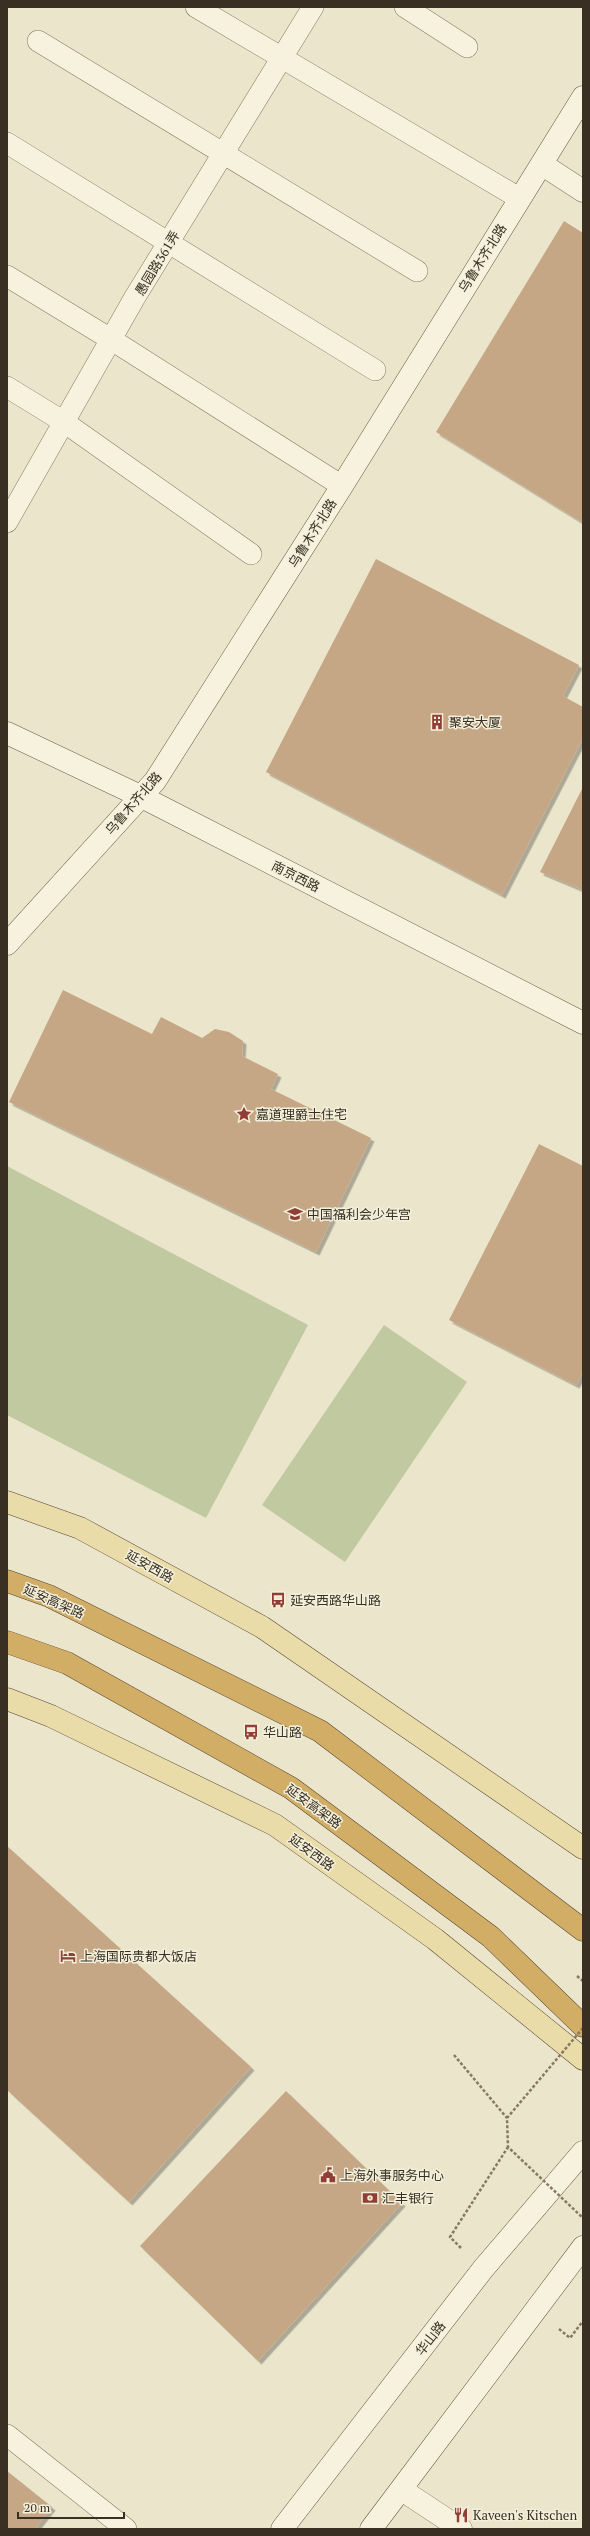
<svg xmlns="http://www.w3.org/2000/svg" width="590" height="2536" font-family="'PT Serif','Noto Sans SC',serif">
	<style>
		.green { fill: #c0c9a0 }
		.building { fill: #c6a785; filter: url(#shadow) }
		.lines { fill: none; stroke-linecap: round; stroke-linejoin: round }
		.lane-casing { stroke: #877961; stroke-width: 22 }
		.street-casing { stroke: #877961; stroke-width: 23 }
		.secondary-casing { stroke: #695a44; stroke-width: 23 }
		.primary-casing { stroke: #564734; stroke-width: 23 }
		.highway-casing { stroke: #564734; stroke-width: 23 }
		.path { stroke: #877961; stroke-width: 2.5; stroke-dasharray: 3 2; stroke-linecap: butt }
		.lane { stroke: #f7f2de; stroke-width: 21 }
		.street { stroke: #f7f2de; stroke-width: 22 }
		.secondary { stroke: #f7f2de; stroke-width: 22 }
		.primary { stroke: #eadca8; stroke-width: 22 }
		.highway { stroke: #d1ad65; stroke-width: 22 }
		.path-bridge { stroke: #877961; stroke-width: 2.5; stroke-dasharray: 3 2; stroke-linecap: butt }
		.labels { text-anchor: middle; stroke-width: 3; stroke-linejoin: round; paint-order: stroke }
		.street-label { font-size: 13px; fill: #393023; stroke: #f3efda }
		.poi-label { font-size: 13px; fill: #393023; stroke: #f3efda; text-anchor: start }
	</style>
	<defs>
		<filter id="shadow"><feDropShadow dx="3.5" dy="3.5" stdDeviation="0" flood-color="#0004"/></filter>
	</defs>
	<rect width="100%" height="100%" fill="#ebe5cb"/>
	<path class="green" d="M7,1166L308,1325L206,1518L7,1415Z
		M384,1325L467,1382L345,1562L262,1505Z"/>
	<path class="building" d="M564,221L583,233V523L436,432Z
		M376,559L579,665L563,696L583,707V738L502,895L266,772Z
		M583,787V890L540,872Z
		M63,990L152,1034L161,1017L202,1038L215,1029L229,1032L243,1041L242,1056L278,1074L271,1089L371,1138L316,1252L9,1102Z
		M539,1144L583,1166V1372L576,1385L449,1320Z
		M7,1846L251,2067L129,2202L7,2090Z
		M286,2091L402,2203L258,2361L140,2246Z
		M7,2471L52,2507L35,2529H7Z"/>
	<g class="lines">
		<g class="lane-casing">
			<path id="lane" d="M196,7L519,198
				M405,7L467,47
				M38,41L417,271
				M7,143L375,370
				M7,276L112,340L342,486
				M7,387L64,422L251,554
				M7,522L135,297L313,7
				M7,2435L126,2529"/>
		</g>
		<g class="street-casing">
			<path id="street" d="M543,165L583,191
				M402,2490L461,2529"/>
		</g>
		<g class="secondary-casing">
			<path id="secondary" d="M7,733L140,796L583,1023
				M7,944L155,781L342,486L583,97
				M282,2529L483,2269L583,2152
				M371,2529L583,2247"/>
		</g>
		<g class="primary-casing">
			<path id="primary" d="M7,1502L80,1528L262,1627L583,1848
				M7,1699L51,1716L275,1825L435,1939L583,2059"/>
		</g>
		<g class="highway-casing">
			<path id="highway" d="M7,1581L49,1596L320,1731L583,1930
				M7,1642L67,1663L291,1788L491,1937L583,2026"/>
		</g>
		<path class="path" d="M577,1976L583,1981
			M454,2055L507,2118
			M461,2248L450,2237L508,2147
			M559,2329L570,2338L583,2321"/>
		<use href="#lane" class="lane"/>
		<use href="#street" class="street"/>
		<use href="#secondary" class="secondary"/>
		<use href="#primary" class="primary"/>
		<use href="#highway" class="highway"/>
		<path class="path-bridge" d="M583,2028L507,2118L508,2147L583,2218"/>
	</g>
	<defs>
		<g id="building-bare" transform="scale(1.2)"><path d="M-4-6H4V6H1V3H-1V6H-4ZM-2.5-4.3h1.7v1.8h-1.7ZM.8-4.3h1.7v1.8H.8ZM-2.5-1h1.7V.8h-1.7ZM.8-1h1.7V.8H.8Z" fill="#913f36" stroke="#f3efda" stroke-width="2.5" paint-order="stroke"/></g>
		<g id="sight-bare" transform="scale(1.2)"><path d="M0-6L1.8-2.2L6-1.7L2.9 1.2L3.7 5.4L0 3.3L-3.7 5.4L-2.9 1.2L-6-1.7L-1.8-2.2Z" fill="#913f36" stroke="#f3efda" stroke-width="2.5" paint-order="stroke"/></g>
		<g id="school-bare" transform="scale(1.2)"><path d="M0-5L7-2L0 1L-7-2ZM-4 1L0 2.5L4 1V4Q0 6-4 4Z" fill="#913f36" stroke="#f3efda" stroke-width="2.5" paint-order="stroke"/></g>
		<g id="bus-bare" transform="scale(1.2)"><path d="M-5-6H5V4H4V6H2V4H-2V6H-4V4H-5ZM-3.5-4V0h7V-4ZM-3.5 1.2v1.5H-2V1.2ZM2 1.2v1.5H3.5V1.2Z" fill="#913f36" stroke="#f3efda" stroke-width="2.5" paint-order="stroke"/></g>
		<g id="hotel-bare" transform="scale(1.2)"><path d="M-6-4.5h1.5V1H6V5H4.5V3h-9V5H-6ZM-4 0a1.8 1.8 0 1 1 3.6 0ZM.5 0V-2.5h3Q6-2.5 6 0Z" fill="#913f36" stroke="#f3efda" stroke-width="2.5" paint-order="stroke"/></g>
		<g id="civic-bare" transform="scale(1.2)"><path d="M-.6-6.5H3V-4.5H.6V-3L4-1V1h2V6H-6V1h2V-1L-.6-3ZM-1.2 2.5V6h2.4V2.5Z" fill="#913f36" stroke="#f3efda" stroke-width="2.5" paint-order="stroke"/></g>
		<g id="bank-bare" transform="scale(1.2)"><path d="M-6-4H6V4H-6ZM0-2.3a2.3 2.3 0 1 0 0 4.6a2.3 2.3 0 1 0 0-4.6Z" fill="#913f36" stroke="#f3efda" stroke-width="2.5" paint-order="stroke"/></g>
		<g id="restaurant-bare" transform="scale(1.2)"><path d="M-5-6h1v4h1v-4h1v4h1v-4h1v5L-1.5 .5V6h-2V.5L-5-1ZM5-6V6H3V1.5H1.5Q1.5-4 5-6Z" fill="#913f36" stroke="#f3efda" stroke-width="2.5" paint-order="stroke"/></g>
	</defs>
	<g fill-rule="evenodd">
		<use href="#building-bare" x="437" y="722"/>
		<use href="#sight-bare" x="244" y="1114"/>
		<use href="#school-bare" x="295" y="1214"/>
		<use href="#bus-bare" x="278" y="1600"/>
		<use href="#bus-bare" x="251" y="1732"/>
		<use href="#hotel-bare" x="68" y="1956"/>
		<use href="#civic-bare" x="328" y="2175"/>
		<use href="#bank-bare" x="370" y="2198"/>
		<use href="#restaurant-bare" x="461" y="2515"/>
	</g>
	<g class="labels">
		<g class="street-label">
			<text transform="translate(482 258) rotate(-58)" y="5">乌鲁木齐北路</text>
			<text transform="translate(157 263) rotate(-59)" y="5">愚园路361弄</text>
			<text transform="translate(312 533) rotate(-58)" y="5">乌鲁木齐北路</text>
			<text transform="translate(133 803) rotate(-49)" y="5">乌鲁木齐北路</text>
			<text transform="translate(296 876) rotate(27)" y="5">南京西路</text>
			<text transform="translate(150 1566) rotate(29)" y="5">延安西路</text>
			<text transform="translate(54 1601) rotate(24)" y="5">延安高架路</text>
			<text transform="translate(314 1806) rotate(36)" y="5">延安高架路</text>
			<text transform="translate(312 1852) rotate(36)" y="5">延安西路</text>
			<text transform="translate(430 2338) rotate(-52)" y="5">华山路</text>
		</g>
		<g class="poi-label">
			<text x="449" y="727">聚安大厦</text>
			<text x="256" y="1119">嘉道理爵士住宅</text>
			<text x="307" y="1219">中国福利会少年宫</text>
			<text x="290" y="1605">延安西路华山路</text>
			<text x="263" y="1737">华山路</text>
			<text x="80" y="1961">上海国际贵都大饭店</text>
			<text x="340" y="2180">上海外事服务中心</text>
			<text x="382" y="2203">汇丰银行</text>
			<text x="473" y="2520">Kaveen's Kitschen</text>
		</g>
	</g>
	<rect width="590" height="2536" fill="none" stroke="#393023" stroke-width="16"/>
	<path d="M18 2512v6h106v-6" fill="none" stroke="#393023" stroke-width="2"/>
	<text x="24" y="2512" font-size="12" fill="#393023" stroke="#f3efda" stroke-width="3" paint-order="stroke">20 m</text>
</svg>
